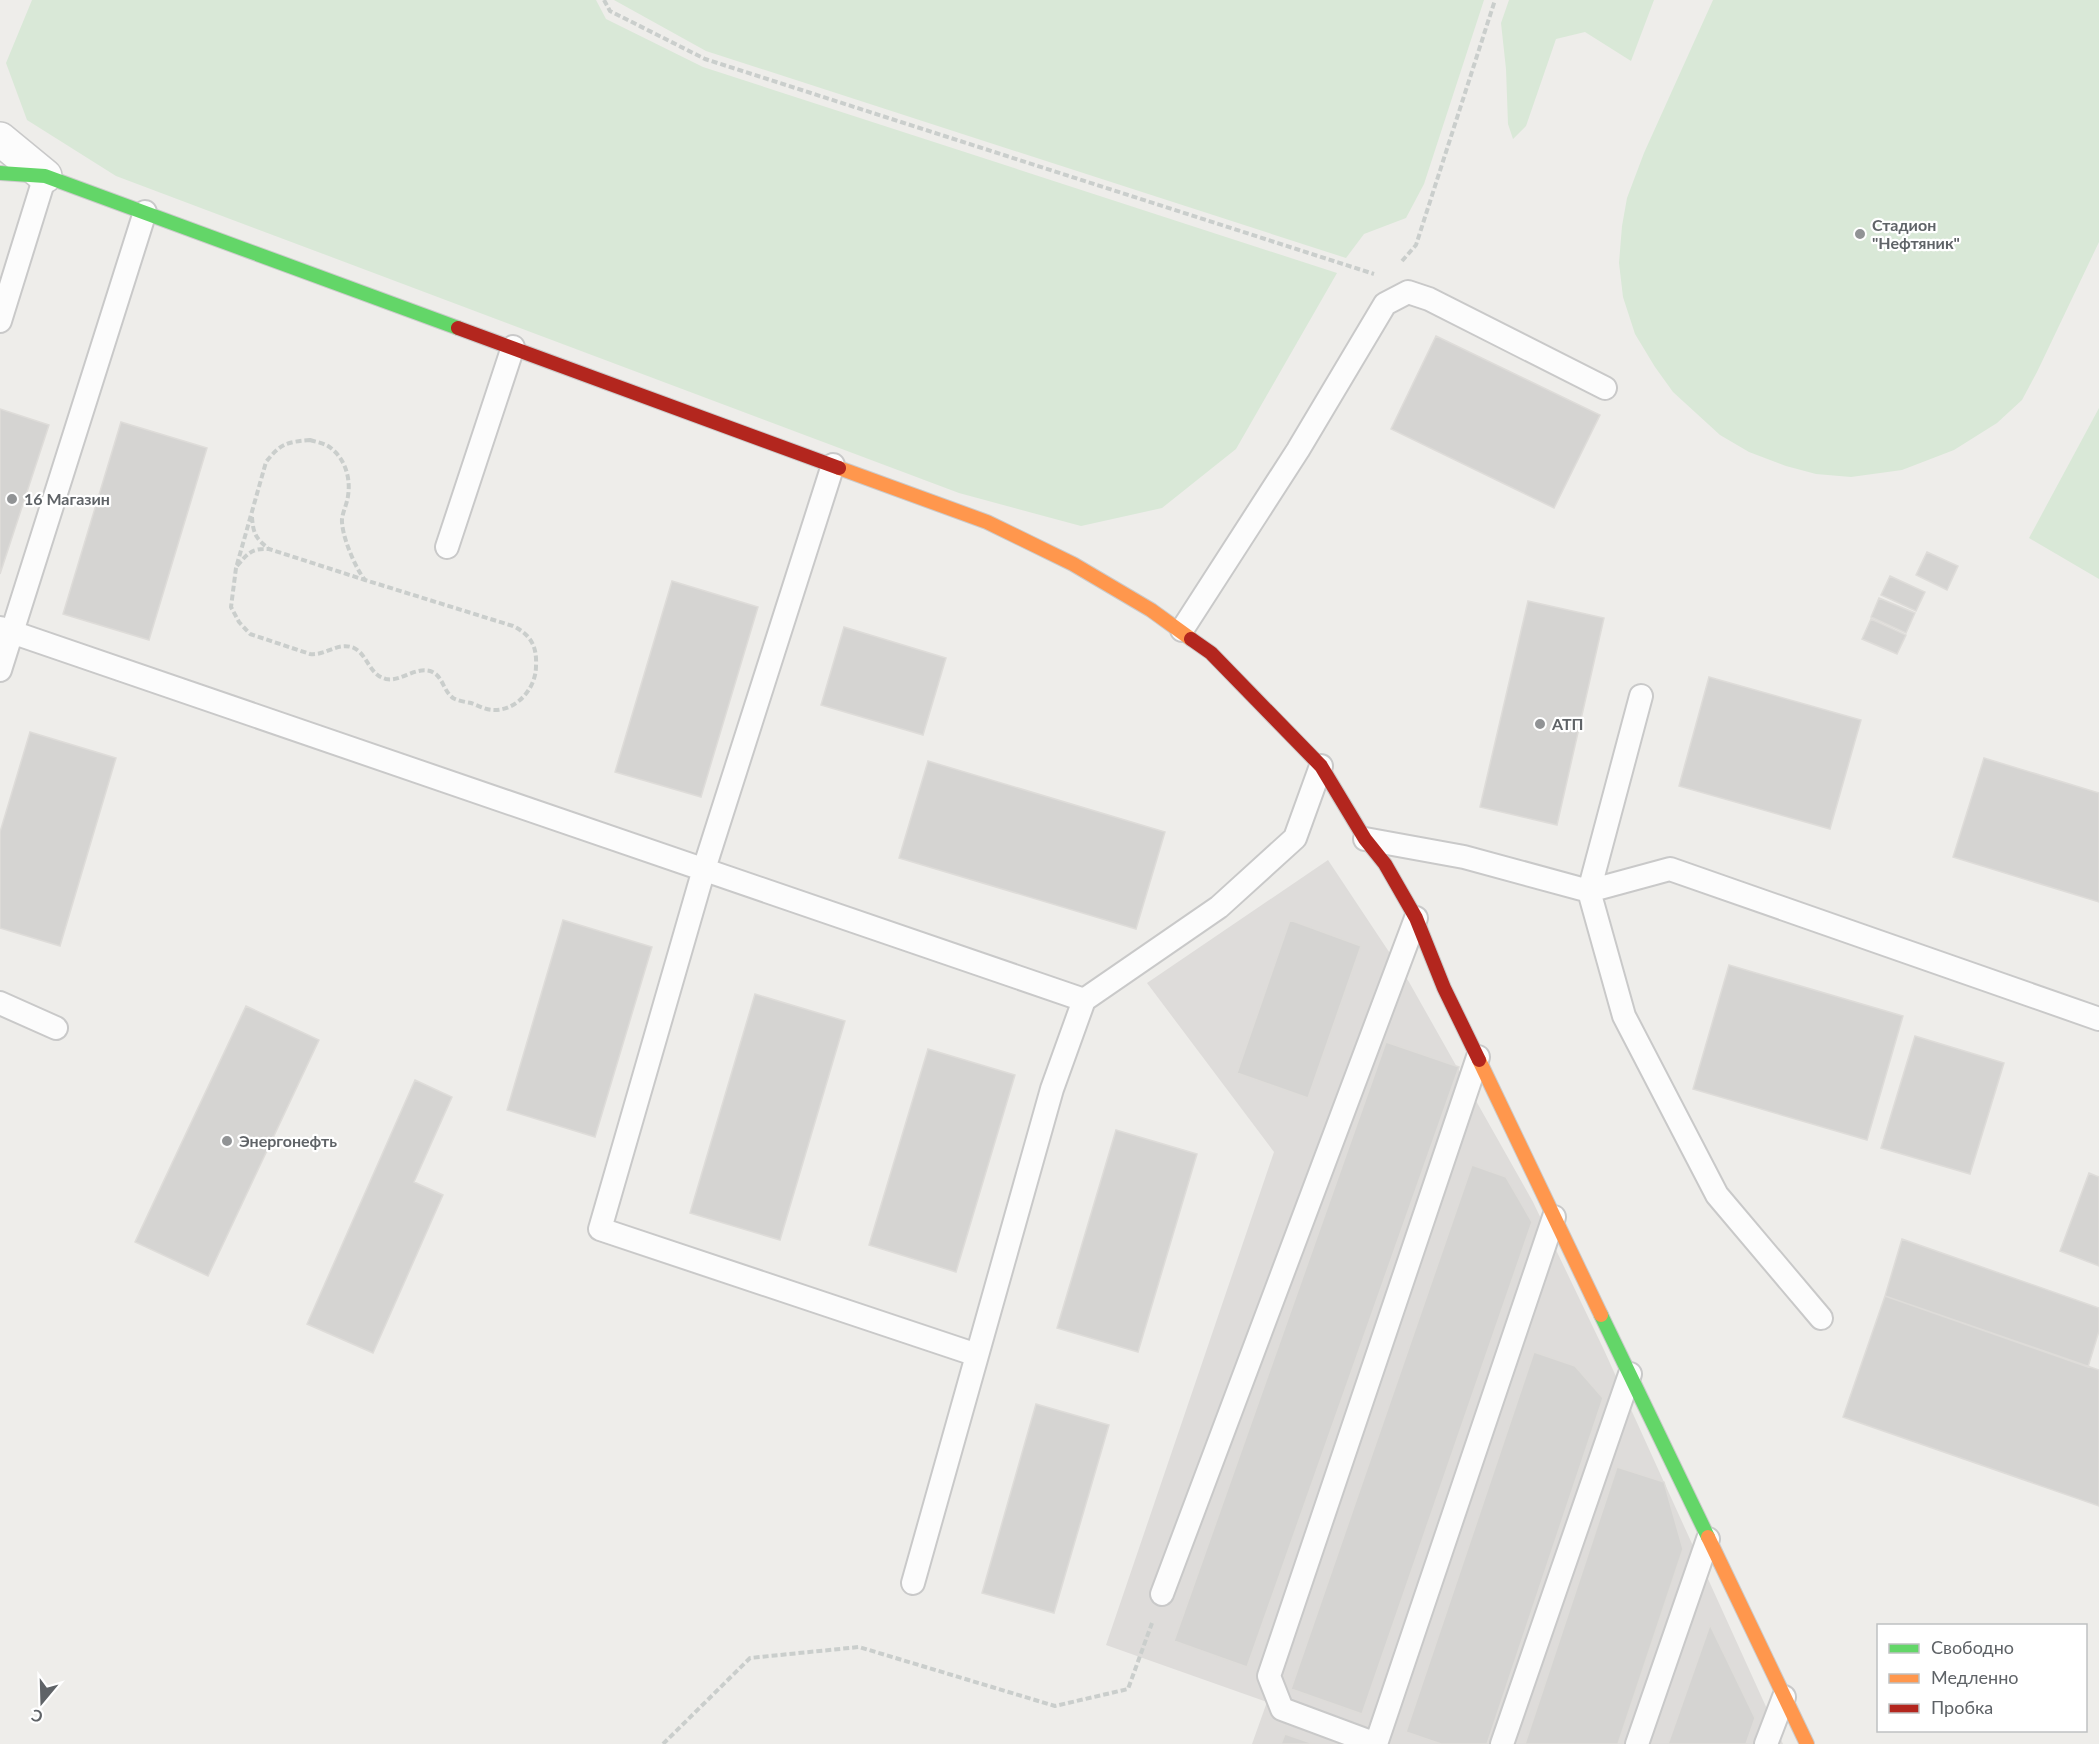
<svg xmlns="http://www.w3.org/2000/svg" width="2099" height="1744" font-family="Lato,sans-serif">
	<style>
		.industrial { fill: #dedcda }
		.green { fill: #d9e8d7 }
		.building { fill: #d5d4d2; stroke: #dedcd9; stroke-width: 1.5 }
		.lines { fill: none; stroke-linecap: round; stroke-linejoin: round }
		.lane-casing { stroke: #c9c9c9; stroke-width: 26 }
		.street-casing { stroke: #c9c9c9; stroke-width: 36 }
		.fast-casing { stroke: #cbcbcb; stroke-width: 16 }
		.slow-casing { stroke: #cbcbcb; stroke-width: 16 }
		.jam-casing { stroke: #cbcbcb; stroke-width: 16 }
		.path { stroke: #cacecc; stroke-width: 4; stroke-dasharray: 6 3; stroke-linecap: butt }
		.lane { stroke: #fcfcfc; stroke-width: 22 }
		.street { stroke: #fcfcfc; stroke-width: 33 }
		.fast { stroke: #63d668; stroke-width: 14 }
		.slow { stroke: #ff974d; stroke-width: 14 }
		.jam { stroke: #b3261e; stroke-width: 14 }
		.poi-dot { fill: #919395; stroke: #fff; stroke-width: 2 }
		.labels { text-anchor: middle; stroke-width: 4.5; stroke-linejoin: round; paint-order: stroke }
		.poi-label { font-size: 16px; font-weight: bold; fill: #5f6367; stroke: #fff; text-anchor: start }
	</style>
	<rect width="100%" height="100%" fill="#eeedea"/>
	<path class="industrial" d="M1328,860L1409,982L1533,1202L1604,1350L1783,1744H1252L1267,1702L1106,1645L1274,1152L1147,983Z"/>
	<path class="green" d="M32,0H596L606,19L703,67L1337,273L1236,449L1162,508L1081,526L959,493L116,176L27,120L6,63Z
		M614,0H1484L1424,184L1406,218L1364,234L1346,258L706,51Z
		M1509,0H1654L1631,61L1585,32L1556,39L1526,126L1513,139L1508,124L1506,69L1501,23Z
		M1713,0H2099V242L2037,372L2022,400L1997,423L1954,450L1902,470L1851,477L1816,474L1786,466L1749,452L1720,435L1673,392L1655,367L1635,334L1623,297L1619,263L1622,226L1627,198L1644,153Z
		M2099,408V579L2029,538Z"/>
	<path class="building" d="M1436,336L1600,415L1554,508L1391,429Z
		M0,409L49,425L0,574Z
		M121,422L207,448L149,640L63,614Z
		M1927,552L1958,566L1947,590L1916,575Z
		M1890,576L1925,592L1916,611L1881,595Z
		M672,581L758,607L701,797L615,772Z
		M1879,598L1915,613L1906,633L1871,617Z
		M1528,601L1604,618L1557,825L1480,807Z
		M1871,619L1906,635L1897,654L1862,639Z
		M844,627L946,658L923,735L821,705Z
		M1709,677L1861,720L1830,829L1679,786Z
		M30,732L116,758L60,946L0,928V832Z
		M1984,758L2099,793V902L1953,857Z
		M928,761L1165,832L1136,929L899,858Z
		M563,920L652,947L595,1137L507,1110Z
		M1290,920L1361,946L1308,1098L1237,1073Z
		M1729,965L1903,1016L1867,1140L1693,1089Z
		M755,994L845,1021L780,1240L690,1213Z
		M246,1006L319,1040L208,1276L135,1242Z
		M1915,1036L2004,1063L1970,1174L1881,1148Z
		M1386,1042L1459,1067L1247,1667L1174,1641Z
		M928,1049L1015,1075L956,1272L869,1245Z
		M415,1080L452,1097L414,1182L443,1195L373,1353L307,1324Z
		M1116,1130L1197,1154L1138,1352L1057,1328Z
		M1472,1165L1506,1177L1532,1222L1362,1714L1291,1689Z
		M2089,1173L2099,1177V1266L2060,1251Z
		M1902,1239L2099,1308V1331L2088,1367L1885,1296Z
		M1885,1296L2099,1370V1506L1843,1417Z
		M1534,1352L1575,1366L1603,1398L1487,1744H1441L1406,1732Z
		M1036,1404L1109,1425L1054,1613L982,1593Z
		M1617,1467L1664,1482L1683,1549L1618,1744H1525Z
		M1710,1625L1755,1718L1746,1744H1668Z
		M1285,1734L1314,1744H1281Z"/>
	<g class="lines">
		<g class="lane-casing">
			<path id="lane" d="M0,321L45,176
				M833,465L704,869L600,1229L977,1355
				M447,547L513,347
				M0,628L1084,1000
				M1182,630L1298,450L1385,304L1408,292L1429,299L1605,388
				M0,670L145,212
				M1641,696L1589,891L1624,1016L1717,1195L1821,1318
				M1365,839L1464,857L1589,891L1670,869L2099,1019
				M0,1003L56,1028
				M913,1583L1052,1089L1084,1000L1219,907L1295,838L1321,766
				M1162,1594L1416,918
				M1376,1744L1282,1709L1269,1676L1478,1057
				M1376,1744L1554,1217
				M1502,1744L1630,1374
				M1637,1744L1708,1539
				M1766,1744L1784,1697"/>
		</g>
		<g class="street-casing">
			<path id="street" d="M0,139L45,176"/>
		</g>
		<g class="fast-casing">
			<path id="fast" d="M0,173L45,176L458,328
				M1601,1315L1708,1537"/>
		</g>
		<g class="slow-casing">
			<path id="slow" d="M839,468L987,522L1073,564L1151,610L1191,639
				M1479,1060L1601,1315
				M1708,1537L1807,1744"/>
		</g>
		<g class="jam-casing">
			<path id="jam" d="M458,328L839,468
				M1191,639L1211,653L1321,766L1365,839L1385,864L1416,918L1444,988L1479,1060"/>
		</g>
		<path class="path" d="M604,0L610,11L705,59L1374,274
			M1402,261L1416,245L1495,0
			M310,440C316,442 323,443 328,446C345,457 351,478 348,496C347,504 343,511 342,519C341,534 355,568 365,580L513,626C531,635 537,646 536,666C536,689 516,711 493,710C486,710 477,705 471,703C466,702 458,701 453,698C443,691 443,675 430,671C414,667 401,682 386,679C369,675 368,655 354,648C338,641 326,656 310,654L250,634L239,622L231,607L236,568L266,462C281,443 287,442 310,440Z
			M252,517C253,533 256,539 268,548
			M237,566C248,553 252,548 269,549L365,580
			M663,1744L750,1658L859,1647L1055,1706L1128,1689L1152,1623"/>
		<use href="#lane" class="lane"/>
		<use href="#street" class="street"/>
		<use href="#fast" class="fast"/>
		<use href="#slow" class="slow"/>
		<use href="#jam" class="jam"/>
	</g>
	<g class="poi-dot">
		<circle cx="1860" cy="234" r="6"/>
		<circle cx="12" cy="499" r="6"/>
		<circle cx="1540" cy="724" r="6"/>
		<circle cx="227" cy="1141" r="6"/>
	</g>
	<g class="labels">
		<g class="poi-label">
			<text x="1872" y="231">Стадион<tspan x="1872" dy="18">"Нефтяник"</tspan></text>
			<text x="24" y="505">16 Магазин</text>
			<text x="1552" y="730">АТП</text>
			<text x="239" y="1147">Энергонефть</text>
		</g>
	</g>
	<rect x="1877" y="1624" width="210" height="108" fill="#ffffff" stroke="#bfc1c2" stroke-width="1.5"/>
	<rect x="1889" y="1644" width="30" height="9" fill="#63d668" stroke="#bfc1c2" stroke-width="1.5"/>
	<text x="1931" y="1654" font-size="18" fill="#5f6367">Свободно</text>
	<rect x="1889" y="1674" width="30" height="9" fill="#ff974d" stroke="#bfc1c2" stroke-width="1.5"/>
	<text x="1931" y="1684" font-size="18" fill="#5f6367">Медленно</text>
	<rect x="1889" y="1704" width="30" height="9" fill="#b3261e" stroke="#bfc1c2" stroke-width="1.5"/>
	<text x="1931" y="1714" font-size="18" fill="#5f6367">Пробка</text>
	<g transform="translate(42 1702) rotate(199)" stroke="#ffffff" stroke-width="4.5" paint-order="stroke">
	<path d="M0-4.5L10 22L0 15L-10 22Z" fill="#5f6367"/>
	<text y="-9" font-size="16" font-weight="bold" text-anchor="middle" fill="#5f6367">С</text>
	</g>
</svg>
